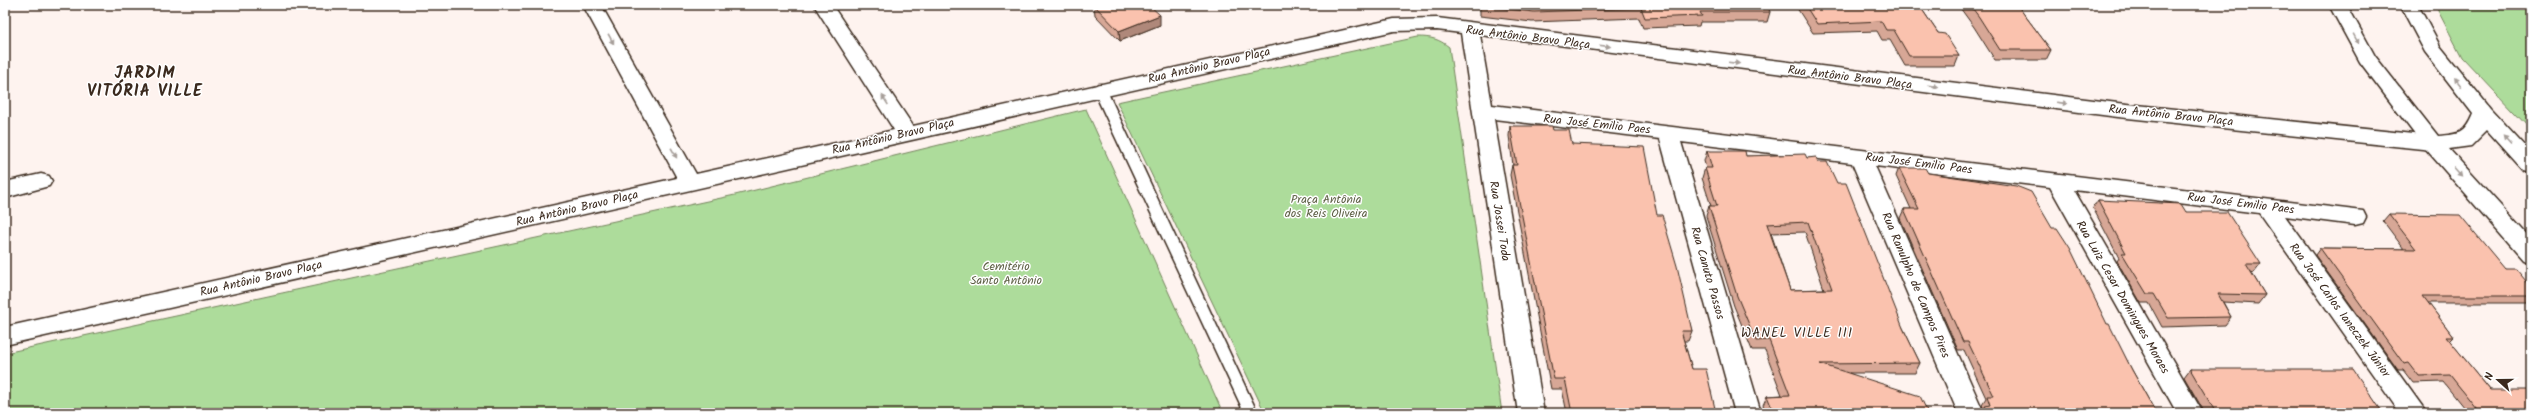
<svg xmlns="http://www.w3.org/2000/svg" width="2536" height="418" font-family="Kalam,sans-serif">
	<style>
		.green { fill: #addc9b; stroke: #74835c }
		.lines { fill: none; stroke-linecap: round; stroke-linejoin: round }
		.service-casing { stroke: #3b2a1e; stroke-width: 15 }
		.minor-casing { stroke: #3b2a1e; stroke-width: 3 }
		.secondary-casing { stroke: #3b2a1e; stroke-width: 3 }
		.service { stroke: #fff; stroke-width: 12 }
		.minor { fill: #fff; fill-rule: evenodd }
		.secondary { fill: #fff; fill-rule: evenodd }
		.wall { fill: #d7a796; stroke: #3b2a1e; fill-rule: evenodd }
		.shaded-wall { fill: #af887a; stroke: #3b2a1e }
		.building { fill: #fac2ae; stroke: #3b2a1e; fill-rule: evenodd }
		.oneway { fill: #a79f9a }
		.labels { text-anchor: middle; stroke-width: 3; stroke-linejoin: round; paint-order: stroke }
		.street-label { font-size: 12px; fill: #3b2a1e; stroke: #fff }
		.park-label { font-size: 12px; fill: #5d5f44; stroke: #fff }
		.neighbourhood-label { font-size: 13px; letter-spacing: 1px; fill: #3b2a1e; stroke: #fff }
		.district-label { font-size: 16px; font-weight: bold; letter-spacing: 1px; fill: #3b2a1e; stroke: #fff }
	</style>
	<rect width="100%" height="100%" fill="#fef3ef"/>
	<filter id="ink" filterUnits="userSpaceOnUse"><feTurbulence type="fractalNoise" baseFrequency=".025" numOctaves="2"/><feDisplacementMap in="SourceGraphic" scale="8" xChannelSelector="R" yChannelSelector="G"/><feConvolveMatrix kernelMatrix="1 2 1 2 8 2 1 2 1" color-interpolation-filters="sRGB"/></filter>
	<g filter="url(#ink)">
		<path class="green" d="M2435,5H2531V130L2462,57Z
			M1418,37C1431,37 1439,39 1449,47L1502,413H1265L1117,102Z
			M1086,109L1223,413H5V353L735,195Z"/>
		<g class="lines">
			<g class="service-casing">
				<path id="service" d="M1100,90L1251,413"/>
			</g>
			<g class="minor-casing">
				<path id="minor" d="M583,5H601L696,174L894,130L814,5H832L913,126L1394,19L1437,18L2118,103L2432,136L2439,138L2442,143L2439,148L2432,150L2118,117L1480,35L1492,105L2363,211L2366,217L2363,223L2355,225L2285,216L2427,413H2400L2259,213L2074,190L2203,413H2177L2050,187L1875,166L1984,413H1958L1852,163L1681,142L1761,413H1735L1660,139L1494,119L1544,413H1518L1461,33L1437,30L1394,31L5,345V327L677,178Z
					M41,174L49,176L52,181L49,186L5,198V182Z"/>
			</g>
			<g class="secondary-casing">
				<path id="secondary" d="M2329,5H2347L2375,56L2438,136C2459,134 2464,135 2473,114L2425,52L2400,5H2418L2440,46L2490,108L2531,152V172L2523,170L2487,130L2471,146L2449,149L2531,239V262L2523,260L2425,148L2360,62Z"/>
			</g>
			<use href="#service" class="service"/>
			<use href="#minor" class="minor"/>
			<use href="#secondary" class="secondary"/>
		</g>
		<path class="wall" d="M1094,5L1160,25L1120,41L1095,15Z
			M1404,5H1438V6L1404,7Z
			M1480,5H1767L1770,12L1767,22H1700L1699,26L1643,28L1639,18L1532,22L1480,16Z
			M1795,5H1919L1938,33L1959,56L1955,66H1905L1890,40H1882L1877,31L1813,33Z
			M1958,5H2017L2051,50L2046,60H1995L1974,27Z
			M1510,126L1553,130L1572,144L1657,215L1692,331L1688,341H1684L1692,369L1716,413H1567L1562,389H1551L1510,175L1512,165H1513L1509,136Z
			M1707,151L1746,156L1807,158L1903,328L1920,363L1915,373H1849L1928,413H1766L1763,405L1767,396L1782,395L1765,350H1752L1734,306L1706,216L1709,206H1711L1702,178L1705,168H1706L1704,161ZM1805,232L1824,289L1790,290L1771,233Z
			M1899,168L1928,173L2107,324L2132,370L2156,413H1981L1983,408L1982,404L1986,398L1964,350H1958L1900,218L1904,209H1911L1896,176Z
			M2098,200L2186,212L2261,264L2254,273L2251,272L2265,295L2258,304L2223,302L2231,317L2225,325L2162,327L2149,303H2141L2117,261L2119,258L2093,208Z
			M2389,214L2505,269L2531,287V303H2428L2453,336L2449,340L2490,390L2531,413H2468L2443,382L2413,383L2403,370H2398L2315,255L2320,248L2404,249L2383,221Z
			M2190,369L2383,413H2205L2184,377Z"/>
		<path class="shaded-wall" d="M1160,15V25L1120,41L1119,31Z"/>
		<path class="building" d="M1094,5H1149L1160,15L1119,31Z
			M1481,5H1767L1770,12H1700L1702,16L1645,18L1641,8L1534,12L1481,6Z
			M1805,5H1919L1938,33L1945,34L1959,56H1909L1894,30H1886L1881,21L1817,24Z
			M1970,5H2017L2051,50H2000L1979,17Z
			M1510,126H1552L1553,130H1569L1572,144L1644,147L1657,215H1662L1677,266L1692,331H1681L1692,369H1706L1716,413H1572L1565,379H1554L1512,165H1517Z
			M1707,151H1745L1746,156L1805,154L1807,158L1816,157L1818,162H1827L1837,183H1846L1903,328L1920,363L1820,364L1920,396L1928,413H1774L1767,396L1790,395L1769,340L1756,341L1737,296L1709,206H1717L1705,168H1712ZM1808,222L1832,289L1790,290L1767,224Z
			M1899,168H1925L1928,173L2016,186L2031,192L2052,228H2057L2070,248L2107,324H2109L2132,370L2156,413H1988L1985,406L1990,405L1987,396H1994L1968,342H1963L1904,209H1919Z
			M2098,200L2181,204L2186,212H2227L2261,264H2246L2265,295L2218,294L2231,317L2168,318L2154,294H2147L2122,253H2126Z
			M2389,214L2460,215L2505,269H2516L2531,287V296H2423L2453,336H2446L2490,390H2531V413H2480L2450,375L2419,376L2409,363L2404,364L2320,248L2416,249Z
			M2190,369H2353L2383,413H2216Z"/>
		<defs><path id="oneway-solid" d="M-6-.8H1V-3.2L6.5 0L1 3.2V.8H-6Z"/></defs>
		<g class="oneway">
			<use href="#oneway-solid" transform="translate(611 39) rotate(61)"/>
			<use href="#oneway-solid" transform="translate(2356 39) rotate(62)"/>
			<use href="#oneway-solid" transform="translate(1605 46) rotate(7)"/>
			<use href="#oneway-solid" transform="translate(1734 63) rotate(7)"/>
			<use href="#oneway-solid" transform="translate(2458 82) rotate(-128)"/>
			<use href="#oneway-solid" transform="translate(1933 86) rotate(7)"/>
			<use href="#oneway-solid" transform="translate(885 100) rotate(-123)"/>
			<use href="#oneway-solid" transform="translate(2062 103) rotate(7)"/>
			<use href="#oneway-solid" transform="translate(2507 139) rotate(-133)"/>
			<use href="#oneway-solid" transform="translate(674 153) rotate(61)"/>
			<use href="#oneway-solid" transform="translate(2458 172) rotate(48)"/>
		</g>
	</g>
	<g class="labels">
		<g class="street-label">
			<text transform="translate(1528 37) rotate(7)" y="4">Rua Antônio Bravo Plaça</text>
			<text transform="translate(1209 65) rotate(-13)" y="4">Rua Antônio Bravo Plaça</text>
			<text transform="translate(1850 77) rotate(7)" y="4">Rua Antônio Bravo Plaça</text>
			<text transform="translate(2171 115) rotate(6)" y="4">Rua Antônio Bravo Plaça</text>
			<text transform="translate(1597 124) rotate(6)" y="4">Rua José Emilio Paes</text>
			<text transform="translate(893 136) rotate(-13)" y="4">Rua Antônio Bravo Plaça</text>
			<text transform="translate(1919 163) rotate(7)" y="4">Rua José Emilio Paes</text>
			<text transform="translate(2241 203) rotate(7)" y="4">Rua José Emilio Paes</text>
			<text transform="translate(577 208) rotate(-13)" y="4">Rua Antônio Bravo Plaça</text>
			<text transform="translate(1500 221) rotate(81)" y="4">Rua Jossei Toda</text>
			<text transform="translate(1708 273) rotate(74)" y="4">Rua Canuto Passos</text>
			<text transform="translate(261 278) rotate(-13)" y="4">Rua Antônio Bravo Plaça</text>
			<text transform="translate(1916 285) rotate(67)" y="4">Rua Ranulpho de Campos Pires</text>
			<text transform="translate(2123 297) rotate(60)" y="4">Rua Luiz Cesar Domingues Moraes</text>
			<text transform="translate(2340 310) rotate(54)" y="4">Rua José Carlos Ianeczek Júnior</text>
		</g>
		<g class="park-label">
			<text x="1326" y="203">Praça Antônia<tspan x="1326" dy="14">dos Reis Oliveira</tspan></text>
			<text x="1006" y="270">Cemitério<tspan x="1006" dy="14">Santo Antônio</tspan></text>
		</g>
		<g class="neighbourhood-label">
			<text x="1797" y="337">WANEL VILLE III</text>
		</g>
		<g class="district-label">
			<text x="145" y="78">JARDIM<tspan x="145" dy="18">VITÓRIA VILLE</tspan></text>
		</g>
	</g>
	<rect width="2536" height="418" fill="none" stroke="#fff" stroke-width="20"/>
	<rect x="10" y="10" width="2516" height="398" fill="none" stroke="#3b2a1e" stroke-width="1.5" filter="url(#ink)"/>
	<g transform="translate(2498 380) rotate(291)" stroke="#ffffff" stroke-width="3" paint-order="stroke">
	<path d="M0-3L7 15L0 10L-7 15Z" fill="#3b2a1e"/>
	<text y="-6" font-size="11" font-weight="bold" text-anchor="middle" fill="#3b2a1e">N</text>
	</g>
</svg>
